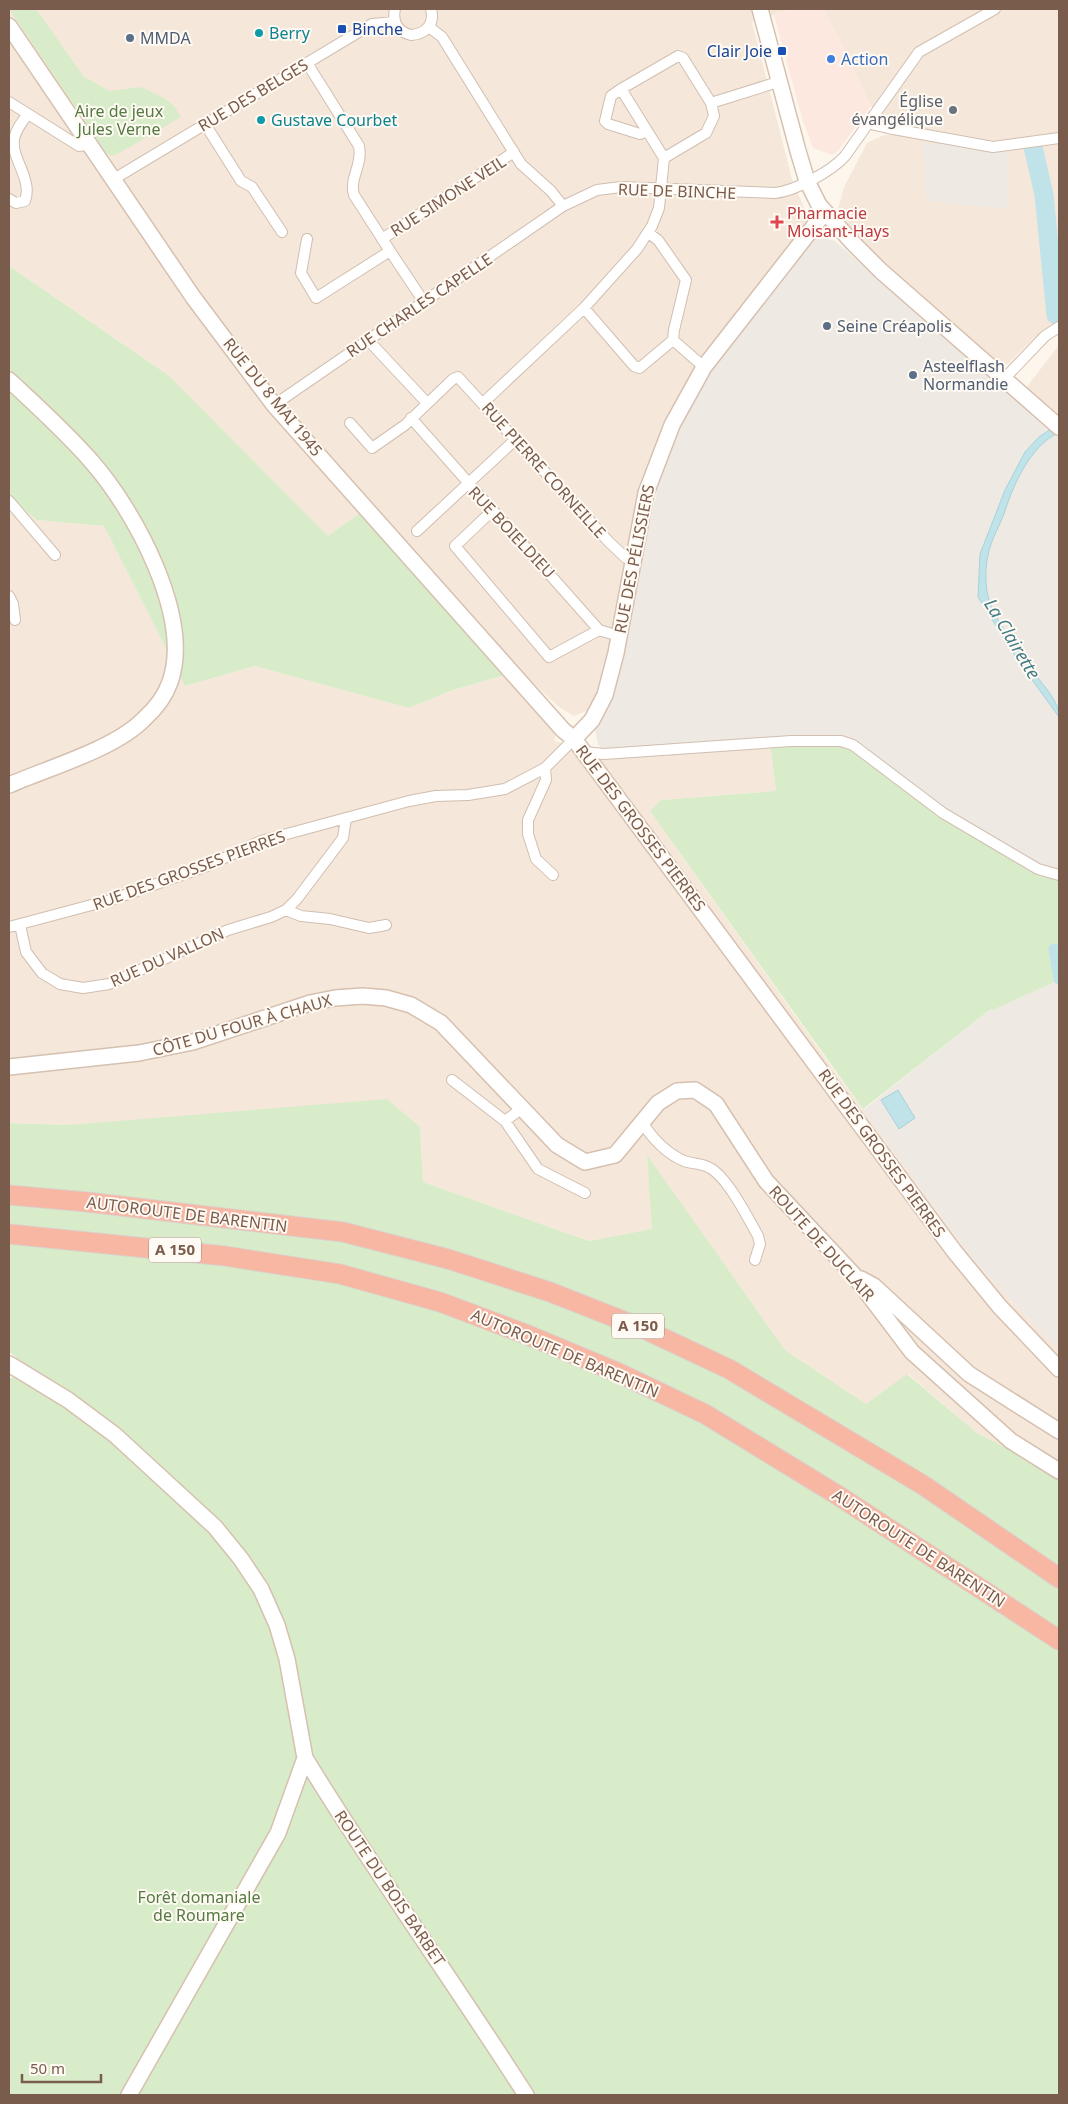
<svg xmlns="http://www.w3.org/2000/svg" width="1068" height="2104" font-family="'Noto Sans',sans-serif">
	<style>
		.residential { fill: #f5e8da }
		.commercial { fill: #fde8e0 }
		.industrial { fill: #efe9e4 }
		.green { fill: #d8ecc9 }
		.water { fill: #bfe3e8; stroke: #a5d3da }
		.lines { fill: none; stroke-linecap: round; stroke-linejoin: round }
		.canal { stroke: #bfe3e8; stroke-width: 11 }
		.river { stroke: #bfe3e8; stroke-width: 19 }
		.street-casing { stroke: #d1beb0; stroke-width: 12 }
		.secondary-casing { stroke: #d6c0b0; stroke-width: 18 }
		.highway-casing { stroke: #dad1cd; stroke-width: 21 }
		.street { stroke: #fff; stroke-width: 10 }
		.secondary { stroke: #fff; stroke-width: 15 }
		.highway { stroke: #f7b7a3; stroke-width: 19 }
		.transit-dot { fill: #1a4fb4; stroke: #fffaf3; stroke-width: 2 }
		.culture-dot { fill: #0f9aa8; stroke: #fffaf3; stroke-width: 2 }
		.service-dot { fill: #5c6f8a; stroke: #fffaf3; stroke-width: 2 }
		.shop-dot { fill: #3f7fe0; stroke: #fffaf3; stroke-width: 2 }
		.worship-dot { fill: #6b7280; stroke: #fffaf3; stroke-width: 2 }
		.health-dot { fill: #e0444e; stroke: #fffaf3; stroke-width: 2 }
		.labels { text-anchor: middle; stroke-width: 4; stroke-linejoin: round; paint-order: stroke }
		.shield { fill: #fffaf3; stroke: #a28b7f; stroke-width: 1 }
		.shield-label { font-size: 15px; font-weight: bold; fill: #7a5c4d }
		.transit-label { font-size: 16px; fill: #164399; stroke: #fffaf3; text-anchor: start }
		.culture-label { font-size: 16px; fill: #0d838f; stroke: #fffaf3; text-anchor: start }
		.service-label { font-size: 16px; fill: #4e5e75; stroke: #fffaf3; text-anchor: start }
		.shop-label { font-size: 16px; fill: #366cbe; stroke: #fffaf3; text-anchor: start }
		.street-label { font-size: 16px; fill: #7a5c4d; stroke: #fffaf3 }
		.worship-label { font-size: 16px; fill: #5b616d; stroke: #fffaf3; text-anchor: end }
		.park-label { font-size: 16px; fill: #537a41; stroke: #fffaf3 }
		.health-label { font-size: 16px; fill: #be3a42; stroke: #fffaf3; text-anchor: start }
		.water-label { font-size: 18px; font-style: italic; fill: #437c86; stroke: #fffaf3 }
	</style>
	<rect width="100%" height="100%" fill="#fdf6ec"/>
	<path class="residential" d="M9,9H792L752,22L792,179L805,210L806,227L660,437L636,502L601,686L591,709L574,716L559,707L506,657L371,505L328,537L168,375L9,266Z
		M824,9H1059V135L994,141L885,122L871,106Z
		M884,135H906L994,148L1050,141L1059,144V321L1035,337L1008,364L997,363L942,316L884,263L852,230L838,209L844,187L867,143Z
		M1059,345V418L1026,388Z
		M9,497L37,520L104,526L185,686L255,666L409,708L453,690L505,675L555,731V741L604,754L770,743L776,791L661,800L650,811L829,1063L976,1263L1055,1346H1059V1475L977,1433L908,1374L866,1404L785,1350L647,1156L653,1229L589,1241L423,1182L420,1127L68,1125L9,1123Z"/>
	<path class="commercial" d="M792,9H824L871,106L838,151L832,155L813,148L802,118L774,15Z"/>
	<path class="industrial" d="M922,143L1009,150L1007,209L927,201Z
		M816,238L834,240L1059,437V875L1038,869L841,741L604,754L598,744L595,730L611,701L660,476L678,430L695,394L719,361Z
		M1059,980V1346H1055L976,1263L863,1110L991,1009L993,1010Z"/>
	<path class="green" d="M9,9H36L84,77L110,91L141,87L164,98L174,106L181,117L121,152L112,156L106,153Z
		M9,266L168,375L328,536L371,505L505,675L453,690L409,708L255,666L185,686L104,526L37,520L9,497Z
		M841,741L943,813L1059,875V980L993,1010L991,1009L863,1109L650,811L661,800L776,791L770,743Z
		M387,1099L420,1127L423,1182L589,1241L652,1229L647,1155L785,1350L866,1404L907,1374L977,1433L1059,1475V2095H9V1378H12L16,1357L9,1352V1123L68,1125Z"/>
	<path class="water" d="M1051,429L1056,434C1031,447 1014,483 1006,508C1001,524 991,539 988,555C985,568 985,587 989,600C997,623 1023,659 1038,678C1047,690 1059,702 1059,717L1017,659L978,597L980,554L1005,490L1025,452L1039,437Z
		M898,1090L915,1118L899,1129L881,1100Z"/>
	<g class="lines">
		<path class="canal" d="M1054,949L1059,979"/>
		<path class="river" d="M1033,147L1044,195L1056,315"/>
		<g class="street-casing">
			<path id="street" d="M395,9C392,22 398,32 411,35C426,34 435,24 431,9
				M429,27L442,37L521,164L551,191L563,206
				M307,63L359,146C363,165 349,178 354,195L390,251
				M621,89L611,96L605,121L608,124L640,134L647,131
				M9,102L79,146L90,144
				M711,103L778,82
				M869,121L875,125L888,128L993,147L1059,138
				M205,124L241,181L252,187L282,232
				M114,179L372,24L395,22
				M9,199L16,203L25,201C33,179 11,159 14,139C16,129 22,122 28,114
				M648,233L658,240L686,280L674,330L673,340L704,367
				M307,239L301,273L316,298L390,251L424,302
				M382,239L514,152
				M584,308L634,366L639,368L642,366L673,340
				M368,340L427,403
				M1004,379L1045,336L1059,327
				M483,403L584,308L637,249L652,226L659,208L664,158L621,89L678,56L683,58L711,103L714,116L706,133L664,158
				M274,405L563,206L597,190L621,187L775,193C795,191 832,171 845,156L919,52L995,9
				M411,418L599,630L619,636
				M350,423L372,448L405,425L453,379L458,377L609,542L626,558L633,559
				M9,501L55,555
				M493,510L455,546L549,657L599,630
				M417,531L516,439
				M9,596L13,604L15,620
				M584,752L604,754L791,741H841L853,745L943,813L1038,869L1059,875
				M545,768L546,780L528,820V834L536,859L553,875
				M286,910L301,916L330,919L369,928L386,925
				M20,925L26,952L42,973L60,984L83,988L109,984L228,930L271,917L286,910L297,899L343,838L346,818
				M9,927L114,899L207,866L261,841L409,801L436,796L468,795L505,789L545,768L574,739
				M452,1080L505,1121L538,1169L585,1193
				M505,1121L521,1109
				M642,1122C652,1138 666,1153 684,1161C692,1164 702,1163 710,1168C728,1178 748,1218 758,1236L760,1244L755,1260"/>
		</g>
		<g class="secondary-casing">
			<path id="secondary" d="M760,9L798,151L807,181L819,205L852,242L881,271L1059,427
				M9,26L193,297L274,405L563,730L574,739L954,1251L1000,1307L1059,1369
				M9,380C37,406 67,433 92,462C134,510 193,617 170,682C165,697 155,709 144,719C115,749 48,768 9,785
				M574,739L592,720L605,695L616,653L646,493L672,425L704,367L825,212
				M9,1067L139,1053L193,1042L310,1003L335,998L363,996L386,998L411,1005L441,1023L557,1145L585,1162L615,1155L658,1103L677,1091L695,1090L716,1104L766,1181L853,1274L912,1352L1011,1441L1059,1471
				M861,1279L874,1286L969,1374L1059,1431
				M9,1364L68,1400L115,1435L215,1527L241,1559L261,1589L277,1625L287,1659L305,1758L278,1833L129,2095
				M305,1758C375,1873 454,1982 526,2095"/>
		</g>
		<g class="highway-casing">
			<path id="highway" d="M9,1195L87,1202L343,1232L448,1259L550,1292L644,1329L729,1369L923,1485L1059,1578
				M9,1234L225,1256L340,1274L440,1302L528,1335L619,1373L705,1414L839,1496L1059,1640"/>
		</g>
		<use href="#street" class="street"/>
		<use href="#secondary" class="secondary"/>
		<use href="#highway" class="highway"/>
	</g>
	<g class="transit-dot">
		<rect x="337" y="24" width="10" height="10" rx="2.5"/>
		<rect x="777" y="46" width="10" height="10" rx="2.5"/>
	</g>
	<g class="culture-dot">
		<circle cx="259" cy="33" r="5"/>
		<circle cx="261" cy="120" r="5"/>
	</g>
	<g class="service-dot">
		<circle cx="130" cy="38" r="5"/>
		<circle cx="827" cy="326" r="5"/>
		<circle cx="913" cy="375" r="5"/>
	</g>
	<circle class="shop-dot" cx="831" cy="59" r="5"/>
	<circle class="worship-dot" cx="953" cy="110" r="5"/>
	<path class="health-dot" d="M774.5 214.5h5v5h5v5h-5v5h-5v-5h-5v-5h5z"/>
	<g class="labels">
		<g class="shield">
			<rect x="149" y="1237.5" width="52" height="25" rx="4"/>
			<rect x="612" y="1313.5" width="52" height="25" rx="4"/>
		</g>
		<g class="shield-label">
			<text x="175" y="1255">A 150</text>
			<text x="638" y="1331">A 150</text>
		</g>
		<g class="transit-label">
			<text x="352" y="35">Binche</text>
			<text x="772" y="57" text-anchor="end">Clair Joie</text>
		</g>
		<g class="culture-label">
			<text x="269" y="39">Berry</text>
			<text x="271" y="126">Gustave Courbet</text>
		</g>
		<g class="service-label">
			<text x="140" y="44">MMDA</text>
			<text x="837" y="332">Seine Créapolis</text>
			<text x="923" y="372">Asteelflash<tspan x="923" dy="18">Normandie</tspan></text>
		</g>
		<g class="shop-label">
			<text x="841" y="65">Action</text>
		</g>
		<g class="street-label">
			<text transform="translate(253 95) rotate(-31)" y="6">RUE DES BELGES</text>
			<text transform="translate(677 191) rotate(2)" y="6">RUE DE BINCHE</text>
			<text transform="translate(448 196) rotate(-33)" y="6">RUE SIMONE VEIL</text>
			<text transform="translate(419 305) rotate(-34)" y="6">RUE CHARLES CAPELLE</text>
			<text transform="translate(273 397) rotate(51)" y="6">RUE DU 8 MAI 1945</text>
			<text transform="translate(544 470) rotate(48)" y="6">RUE PIERRE CORNEILLE</text>
			<text transform="translate(512 532) rotate(47)" y="6">RUE BOIELDIEU</text>
			<text transform="translate(634 559) rotate(-79)" y="6">RUE DES PÉLISSIERS</text>
			<text transform="translate(641 828) rotate(53)" y="6">RUE DES GROSSES PIERRES</text>
			<text transform="translate(189 870) rotate(-20)" y="6">RUE DES GROSSES PIERRES</text>
			<text transform="translate(167 957) rotate(-24)" y="6">RUE DU VALLON</text>
			<text transform="translate(242 1025) rotate(-16)" y="6">CÔTE DU FOUR À CHAUX</text>
			<text transform="translate(882 1153) rotate(54)" y="6">RUE DES GROSSES PIERRES</text>
			<text transform="translate(187 1214) rotate(7)" y="6">AUTOROUTE DE BARENTIN</text>
			<text transform="translate(822 1243) rotate(48)" y="6">ROUTE DE DUCLAIR</text>
			<text transform="translate(565 1353) rotate(23)" y="6">AUTOROUTE DE BARENTIN</text>
			<text transform="translate(919 1548) rotate(33)" y="6">AUTOROUTE DE BARENTIN</text>
			<text transform="translate(390 1888) rotate(56)" y="6">ROUTE DU BOIS BARBET</text>
		</g>
		<g class="worship-label">
			<text x="943" y="107">Église<tspan x="943" dy="18">évangélique</tspan></text>
		</g>
		<g class="park-label">
			<text x="119" y="117">Aire de jeux<tspan x="119" dy="18">Jules Verne</tspan></text>
			<text x="199" y="1903">Forêt domaniale<tspan x="199" dy="18">de Roumare</tspan></text>
		</g>
		<g class="health-label">
			<text x="787" y="219">Pharmacie<tspan x="787" dy="18">Moisant-Hays</tspan></text>
		</g>
		<g class="water-label">
			<text transform="translate(1012 639) rotate(59)" y="6">La Clairette</text>
		</g>
	</g>
	<rect width="1068" height="2104" fill="none" stroke="#7a5c4d" stroke-width="20"/>
	<path d="M22 2074v8h79v-8" fill="none" stroke="#7a5c4d" stroke-width="2.5"/>
	<text x="30" y="2074" font-size="15" fill="#7a5c4d" stroke="#fffaf3" stroke-width="4" paint-order="stroke">50 m</text>
</svg>
